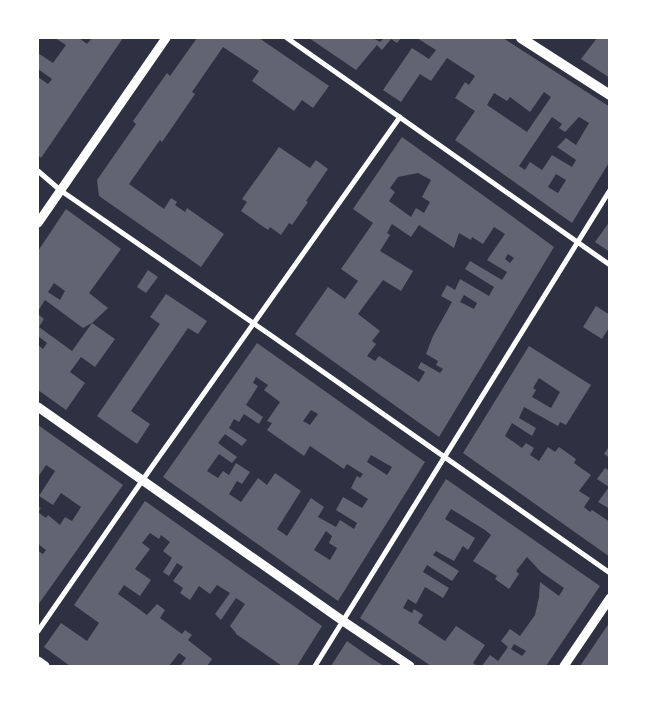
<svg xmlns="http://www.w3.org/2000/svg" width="647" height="704" font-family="'Roboto Condensed',sans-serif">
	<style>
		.building { fill: #626471; fill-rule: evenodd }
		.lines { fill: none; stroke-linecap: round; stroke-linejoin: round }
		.minor { stroke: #fff; stroke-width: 5 }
		.tertiary { stroke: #fff; stroke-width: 9 }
		.secondary { stroke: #fff; stroke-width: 10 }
	</style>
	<rect width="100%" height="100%" fill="#2d3142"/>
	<path class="building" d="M55,38H79L87,44L92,38H123L41,158L38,155V77L48,84L52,79L38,69V53L53,63L66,45Z
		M197,38H259L329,86L313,108L302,100L294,111L252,81L259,71L223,47L192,92L195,94L162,142L160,140L129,184L164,209L171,198L177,202L175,205L185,212L187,208L224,234L201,267L99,196L97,180L136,124L133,121L167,73L170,76Z
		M309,38H373L380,42L383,39L381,38H401L397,43L391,39L382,50L377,45L356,70Z
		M417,38H503L610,107V161L572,223L455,140L475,111L455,98L465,82L469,85L475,76L447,58L431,81L420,74L401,102L383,90L412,48L429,59L436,50ZM544,92L551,97L527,132L487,105L494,93L507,101L510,97L530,112ZM552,117L562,124L559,128L565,132L579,117L589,123L576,145L566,138L557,147L576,160L572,167L552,155L542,170L530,162L525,170L519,166ZM556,174L566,180L558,193L548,187Z
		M597,38H610V78L581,59Z
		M402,137L509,214L554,247L439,437L295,334L328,287L345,299L358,281L341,269L373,223L353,209ZM418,173L431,180L422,197L430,202L424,213L416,208L411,217L389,201L395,192L390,188L398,177ZM392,224L411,237L419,225L454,248L459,233L471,240L472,237L483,244L494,227L505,234L487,260L507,272L502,280L470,261L465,269L494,287L489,296L460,279L455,290L447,285L441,296L452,302L433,336L426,354L438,361L436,365L443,369L440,373L421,362L418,368L425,372L419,382L379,356L375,361L367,356L376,344L372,341L380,331L358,314L383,280L401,291L413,271L380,251L390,235L387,233ZM508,254L514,258L510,263L505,259ZM464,295L477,303L474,309L460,302Z
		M279,147L310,168L316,160L328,169L306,201L308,202L292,225L289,223L281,235L270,227L268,230L241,211L247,202L242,199Z
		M66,209L121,249L89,293L108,308L92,323L115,339L95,367L81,357L70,372L85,383L66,410L38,390V345L43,349L47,343L38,336V314L44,319L39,327L72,351L92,323L83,328L45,300L38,311V251ZM54,283L65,291L60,300L48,292Z
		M610,221V252L595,242Z
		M148,270L158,277L146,293L137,287Z
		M166,294L207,321L198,334L188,328L131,411L150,424L137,444L97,416L160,324L150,317Z
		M596,306L610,315V326L602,339L583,327Z
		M257,343L425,462L338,601L163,477ZM256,377L268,385L264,390L280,402L267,421L272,423L267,430L304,456L310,446L344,469L347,464L363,474L360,478L357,476L351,488L368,499L362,508L343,497L336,510L357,523L354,529L340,520L336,527L318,517L324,507L311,498L287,536L277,529L301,491L275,473L267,485L258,478L241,502L229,494L237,481L242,484L250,472L236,463L229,475L223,471L218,478L207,471L219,454L232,463L237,457L218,443L225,434L242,446L247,440L229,428L234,419L239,422L244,414L259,424L263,417L246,405L258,386L253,383ZM311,410L318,414L310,425L303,421ZM371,455L392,467L387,475L367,462ZM326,531L332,536L329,543L337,548L330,560L314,550Z
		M529,346L591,385L566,425L560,422L558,426L524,407L519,418L536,428L532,436L512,423L505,436L522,448L526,443L534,448L530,455L539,461L548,447L555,452L559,447L576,459L574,463L591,475L579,491L590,498L584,507L590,512L592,510L610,522V557L463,453ZM539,378L560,392L551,408L532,397L536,390L533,388Z
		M38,425L123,485L38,605V551L43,554L46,550L38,544V507L41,508L38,512L46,518L48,515L60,525L65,517L72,521L81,507L61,493L53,505L39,496L55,471L46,465L38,477Z
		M610,445V458L604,454Z
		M605,468L610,471V509L598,502L609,487L597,479Z
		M446,479L600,586L546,666H482L490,655L498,661L508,647L501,641L510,629L520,636L535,615L539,597L540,582L559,596L564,588L541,572L527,557L516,571L519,574L509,589L495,579L497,576L473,561L491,535L485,530L451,509L445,519L475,538L468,550L463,546L454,561L436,551L433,555L459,571L452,581L427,565L423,572L449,588L443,598L425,587L416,604L408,599L403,608L412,613L414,609L423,615L418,623L445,641L456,626L485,645L473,663L477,666H431L360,618ZM514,644L526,651L522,656L511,649Z
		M145,501L322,626L297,666H282L236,634V633L230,626L245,604L236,598L221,620L215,614L230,593L217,585L210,594L199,586L190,600L180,593L183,588L173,581L183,567L177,563L169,576L163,572L172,558L163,551L170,542L161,535L159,539L150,533L142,543L150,549L135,569L151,580L140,596L124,585L118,594L147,615L157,604L165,610L160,618L182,634L185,630L192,635L188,640L212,659L207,666H180L186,658L179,653L169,666H70L44,647L61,623L87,641L99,623L74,605Z
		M610,622V666H580L603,632Z
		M347,641L371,658L384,666H331Z"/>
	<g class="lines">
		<path class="minor" d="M287,38L610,265
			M38,171L60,190L269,334L610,573
			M38,631L151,468L400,117
			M315,666L610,190"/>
		<path class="tertiary" d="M38,223L166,38
			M38,407L343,621L410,666
			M38,661L45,666
			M564,666L610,598"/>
		<path class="secondary" d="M521,38L610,95"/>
	</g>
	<rect width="647" height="704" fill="none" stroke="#ffffff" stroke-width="78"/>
</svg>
